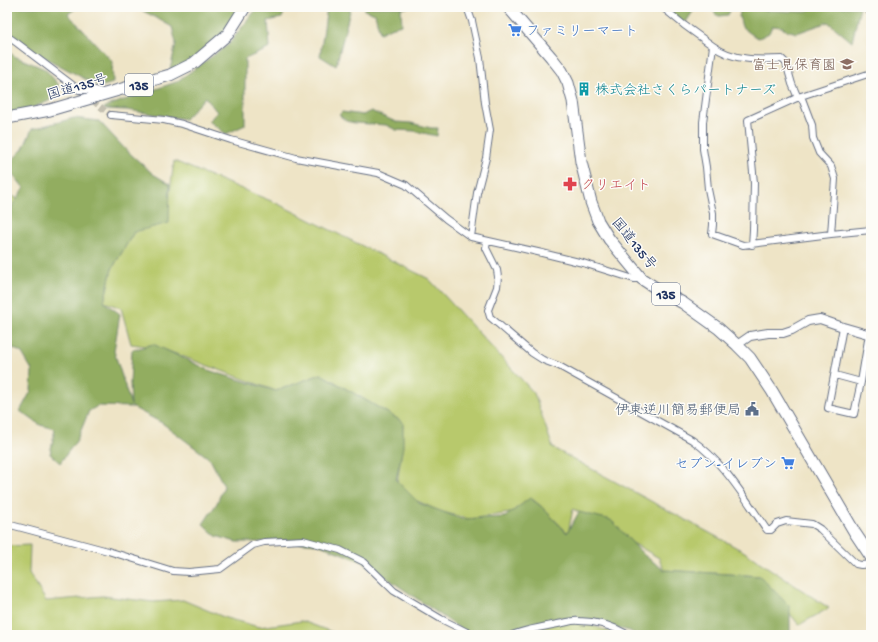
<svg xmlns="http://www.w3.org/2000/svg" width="878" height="642" font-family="'Gochi Hand','Klee One',sans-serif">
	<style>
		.green { fill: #b8c96c; stroke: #6a7c65 }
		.forest { fill: #92ad60; stroke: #566e5f }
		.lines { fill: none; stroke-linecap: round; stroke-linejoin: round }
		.minor-tunnel { stroke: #c4c0b1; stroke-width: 6; stroke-dasharray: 6 3; stroke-linecap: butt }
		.minor-casing { stroke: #656e82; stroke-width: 8 }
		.tertiary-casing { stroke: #656e82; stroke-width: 10 }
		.trunk-casing { stroke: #656e82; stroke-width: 13 }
		.minor { stroke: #fff; stroke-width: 6 }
		.tertiary { stroke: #fff; stroke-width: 8 }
		.trunk { stroke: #fff; stroke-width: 11 }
		.labels { text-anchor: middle; stroke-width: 3; stroke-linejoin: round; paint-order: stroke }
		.shield { fill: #fdfcf7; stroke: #5f6c8c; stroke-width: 1 }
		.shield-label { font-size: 13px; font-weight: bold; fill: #1b2f5e }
		.shop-label { font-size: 14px; fill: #366cbe; stroke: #fdfcf7; text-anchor: start }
		.education-label { font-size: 14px; fill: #785e54; stroke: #fdfcf7; text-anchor: end }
		.street-label { font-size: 14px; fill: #1b2f5e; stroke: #fdfcf7 }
		.culture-label { font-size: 14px; fill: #0d838f; stroke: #fdfcf7; text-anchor: start }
		.health-label { font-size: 14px; fill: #be3a42; stroke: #fdfcf7; text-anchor: start }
		.service-label { font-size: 14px; fill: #4e5e75; stroke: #fdfcf7; text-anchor: end }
	</style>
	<rect width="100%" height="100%" fill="#fdfcf7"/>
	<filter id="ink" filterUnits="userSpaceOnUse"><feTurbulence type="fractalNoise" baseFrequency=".025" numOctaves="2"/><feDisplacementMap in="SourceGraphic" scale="8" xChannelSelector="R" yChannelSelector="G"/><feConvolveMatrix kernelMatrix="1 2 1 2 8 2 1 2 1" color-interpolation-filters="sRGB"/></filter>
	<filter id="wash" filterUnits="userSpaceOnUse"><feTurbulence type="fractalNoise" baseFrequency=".012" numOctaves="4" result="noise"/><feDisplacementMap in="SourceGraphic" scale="16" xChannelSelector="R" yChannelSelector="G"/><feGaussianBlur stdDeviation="0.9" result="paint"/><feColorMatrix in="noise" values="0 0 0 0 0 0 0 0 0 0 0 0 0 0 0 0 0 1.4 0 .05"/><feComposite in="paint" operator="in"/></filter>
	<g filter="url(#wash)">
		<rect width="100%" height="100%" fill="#eee4c6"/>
		<path class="green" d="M174,161L276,203L429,279L534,393L553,448L743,551L829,608L799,625L760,576L664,570L659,558L573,509L568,533L542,507L531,498L510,513L469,519L439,511L396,491L401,455L403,422L321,374L276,391L160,348L131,344L121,308L104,302L112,269L134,232L170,191Z
			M7,194L17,198L9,223L7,231Z
			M30,545L29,573L46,601L103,596L153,602L183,600L226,618L259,627L302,621L340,635H7V546Z
			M560,614L619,635H470Z"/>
		<path class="forest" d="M7,7H78L68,14L112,61L113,83L100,87L38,54L7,36Z
			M135,7H245L233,26L181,70H170L176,43L172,27L153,16Z
			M258,7H286L282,18L268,21L270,48L245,59V125L226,134L209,121L217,112L205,97L185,119L127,110L103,109L107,106L176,82L228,45Z
			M327,7H351L336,66L320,56Z
			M365,7H409L401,9L402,25L390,28L380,33L375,14L364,10Z
			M662,7H696L684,25Z
			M713,7H729L731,9L728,15L719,16L715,14Z
			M741,7H754L762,10L806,12L814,7H860L852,42L828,22L797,33L783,29V27L772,26L769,33L759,38C752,36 748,31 742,27L739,16L740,13L739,9Z
			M7,50L14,56L45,69L59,85L49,101L7,118Z
			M371,111L396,122L411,123L431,128H438L437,136L414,131L396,130L386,125L355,123L346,121L339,115L342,112L363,115Z
			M74,118L99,121L125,149L153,174L170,184L169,223L134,232L112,269L104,302L120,314L114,351L131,405L130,383L132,350L153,344L211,371L276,391L321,374L403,422V447L396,480L419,503L462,519L505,517L530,498L542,507L567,533L579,512L611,520L644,555L664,570L760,576L790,607V634L789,635H636L630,631L594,623L563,618L513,635H481L462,630L364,562L317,544L286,541L264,542H236L216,536L203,524L217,503L224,486L210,459L162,423L132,407L98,406L89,411L77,440L60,463L50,454L55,429L40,425L20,411L31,391L32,370L22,353L7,345V219L14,203L24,188L7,167V165L23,149L32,129Z"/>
	</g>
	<g filter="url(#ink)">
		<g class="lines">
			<path class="minor-tunnel" d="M79,90L111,115"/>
			<g class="minor-casing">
				<path id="minor" d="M467,7L472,21L480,58L485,103L490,130L486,158L477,193L471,237
					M662,7L684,25L713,46L703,122V149L706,167L708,189L713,213V225L712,234L743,245L831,234
					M7,36L17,43L79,90H96L105,93
					M713,46C733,61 758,60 782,59L786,63L792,84L798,98
					M801,96L812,125L813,138L819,153L831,166L835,179L831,234L871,230
					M111,115L164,120L182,124L231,140L296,158L378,173L406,185L446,219L471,237L542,253L583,263L634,279H642
					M487,241L486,248L497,270L498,277L497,287L488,310L490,317L532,353L543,360L559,366L692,440C723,461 746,500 767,530H771L777,524L786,521L812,524L820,529L856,564L861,565L871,564
					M752,245L753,230L754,183L748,120L801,96L871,73
					M843,327L828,408L854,414L861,382L869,334
					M835,375L861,382
					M7,524L108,551L173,571L189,572L220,569L253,545L264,542L303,540L340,550L364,562L394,591L441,619L473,635
					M512,635C528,629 546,626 563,623C568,622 574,620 579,621C597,621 613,626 629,635"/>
			</g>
			<g class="tertiary-casing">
				<path id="tertiary" d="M871,7V12
					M737,345L750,336L768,333H783L792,330L808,321L820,319L843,327L871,335"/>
			</g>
			<g class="trunk-casing">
				<path id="trunk" d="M508,7L551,57L562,71L568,83L573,101L581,162L591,202L598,221L609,239L642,279L659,290L683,303L718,328L737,345L750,358L772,391L855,533L871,557
					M7,118L50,110L170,75L194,63L228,34L245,7"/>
			</g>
			<use href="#minor" class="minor"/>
			<use href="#tertiary" class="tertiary"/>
			<use href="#trunk" class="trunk"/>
		</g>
	</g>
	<defs>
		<g id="supermarket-bare" transform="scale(1.08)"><path d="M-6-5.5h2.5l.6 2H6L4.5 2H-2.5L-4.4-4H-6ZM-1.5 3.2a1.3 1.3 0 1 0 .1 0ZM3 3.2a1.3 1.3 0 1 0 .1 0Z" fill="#3f7fe0" stroke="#fdfcf7" stroke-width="2.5" paint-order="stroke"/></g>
		<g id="school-bare" transform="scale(1.08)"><path d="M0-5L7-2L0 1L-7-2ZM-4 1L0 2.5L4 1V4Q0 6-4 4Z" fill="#8d6e63" stroke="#fdfcf7" stroke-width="2.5" paint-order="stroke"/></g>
		<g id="building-bare" transform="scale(1.08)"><path d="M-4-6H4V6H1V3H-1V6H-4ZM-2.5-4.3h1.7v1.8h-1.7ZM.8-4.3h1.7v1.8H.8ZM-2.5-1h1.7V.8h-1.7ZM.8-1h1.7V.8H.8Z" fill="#0f9aa8" stroke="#fdfcf7" stroke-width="2.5" paint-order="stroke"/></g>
		<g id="pharmacy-bare" transform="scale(1.08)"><path d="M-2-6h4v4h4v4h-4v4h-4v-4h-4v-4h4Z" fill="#e0444e" stroke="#fdfcf7" stroke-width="2.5" paint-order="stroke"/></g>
		<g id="civic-bare" transform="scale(1.08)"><path d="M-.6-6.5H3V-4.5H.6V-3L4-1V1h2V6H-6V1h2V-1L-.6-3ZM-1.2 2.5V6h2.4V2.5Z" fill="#5c6f8a" stroke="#fdfcf7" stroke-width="2.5" paint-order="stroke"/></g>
	</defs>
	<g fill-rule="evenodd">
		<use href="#supermarket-bare" x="515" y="30"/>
		<use href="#school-bare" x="847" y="64"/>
		<use href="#building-bare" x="584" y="89"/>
		<use href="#pharmacy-bare" x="570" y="184"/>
		<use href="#civic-bare" x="752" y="409"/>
		<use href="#supermarket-bare" x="788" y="463"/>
	</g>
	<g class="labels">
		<g class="shield">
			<rect x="125" y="74" width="28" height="22" rx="3"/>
			<rect x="652" y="283" width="28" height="22" rx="3"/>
		</g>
		<g class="shield-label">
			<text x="139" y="90">135</text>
			<text x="666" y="299">135</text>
		</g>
		<g class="shop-label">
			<text x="526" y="35">ファミリーマート</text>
			<text x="777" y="468" text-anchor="end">セブン-イレブン</text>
		</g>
		<g class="education-label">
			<text x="836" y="69">富士見保育園</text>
		</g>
		<g class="street-label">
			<text transform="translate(77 86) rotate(-16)" y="5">国道135号</text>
			<text transform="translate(635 243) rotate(51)" y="5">国道135号</text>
		</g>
		<g class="culture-label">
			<text x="595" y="94">株式会社さくらパートナーズ</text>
		</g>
		<g class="health-label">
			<text x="581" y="189">クリエイト</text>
		</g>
		<g class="service-label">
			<text x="741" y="414">伊東逆川簡易郵便局</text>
		</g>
	</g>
	<rect width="878" height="642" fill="none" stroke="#fdfcf7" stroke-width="24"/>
</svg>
